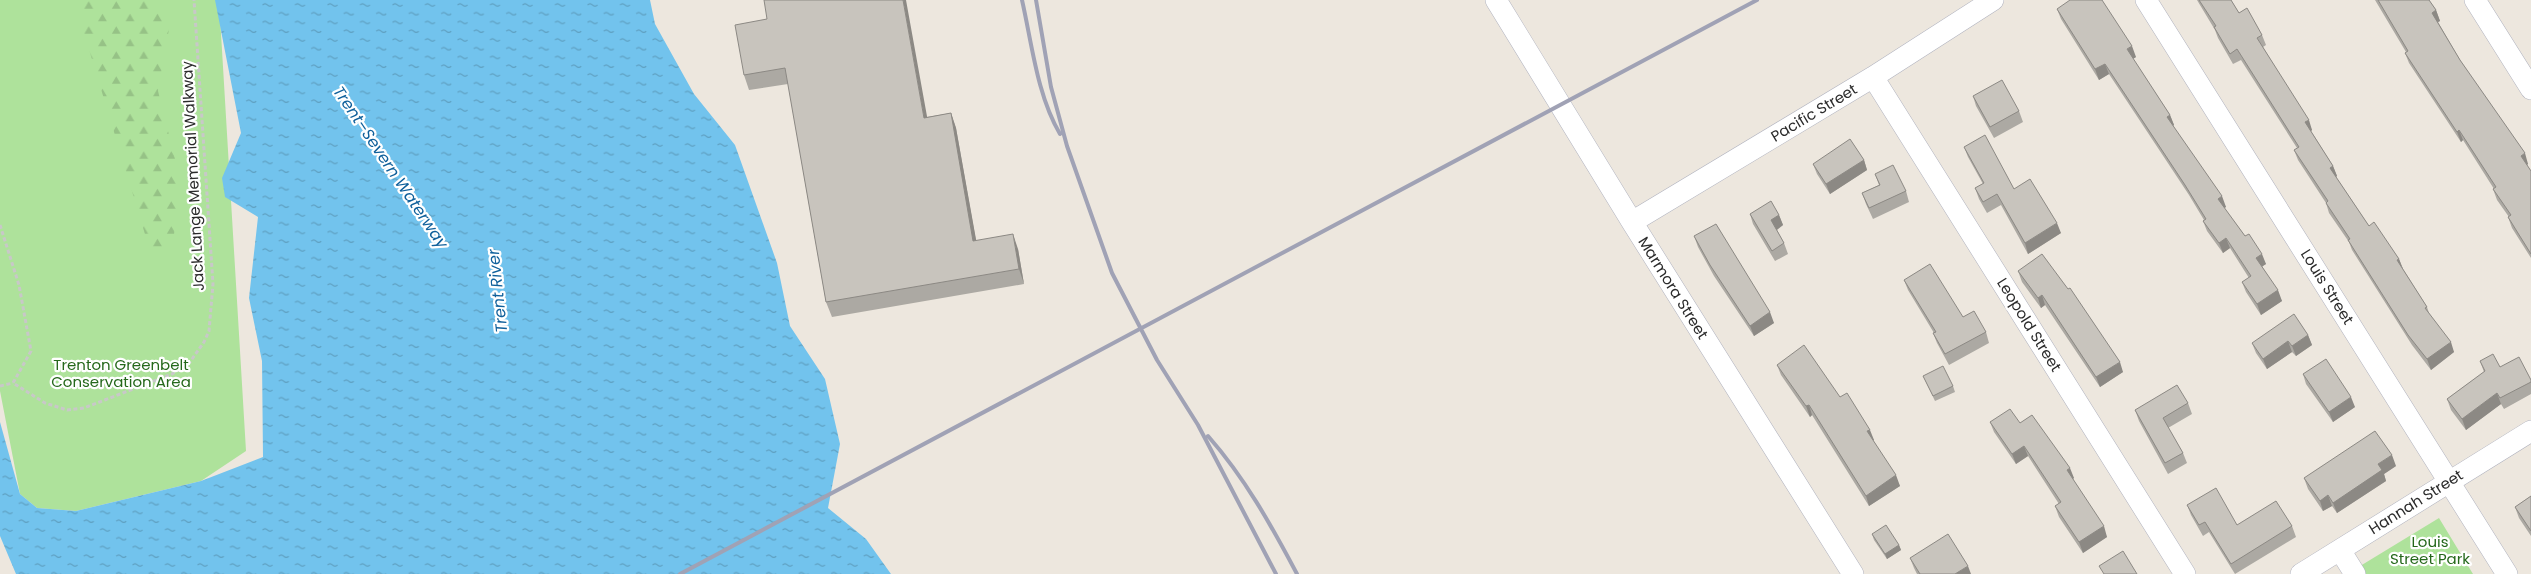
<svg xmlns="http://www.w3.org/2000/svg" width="2531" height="574" font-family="Poppins,sans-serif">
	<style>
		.green { fill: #aee29b }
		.forest { fill: url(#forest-firs) }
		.water { fill: url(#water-ripples) }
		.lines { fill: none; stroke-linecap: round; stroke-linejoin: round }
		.minor-casing { stroke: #b1b3bf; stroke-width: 22 }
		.path { stroke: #c8c8c8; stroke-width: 3; stroke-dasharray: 4 2.5; stroke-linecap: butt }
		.minor { stroke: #fff; stroke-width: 21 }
		.rail { stroke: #a0a2b5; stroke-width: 4 }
		.wall { fill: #aca9a3 }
		.shaded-wall { fill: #8c8984 }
		.building { fill: #c8c4bd; stroke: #8c8984 }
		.labels { text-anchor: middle; stroke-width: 4.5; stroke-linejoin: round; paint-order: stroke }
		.street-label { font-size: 15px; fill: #2b2b2b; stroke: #fff }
		.park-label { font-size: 15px; fill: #25681b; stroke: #fff }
		.water-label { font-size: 16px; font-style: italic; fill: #0f609b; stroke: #fff }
	</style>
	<defs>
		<pattern id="forest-firs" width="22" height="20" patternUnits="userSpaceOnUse" patternTransform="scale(1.25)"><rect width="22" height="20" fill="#aee29b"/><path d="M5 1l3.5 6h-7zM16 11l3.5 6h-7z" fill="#96c286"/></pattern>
		<pattern id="water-ripples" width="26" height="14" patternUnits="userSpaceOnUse" patternTransform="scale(1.25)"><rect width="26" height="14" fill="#72c3ed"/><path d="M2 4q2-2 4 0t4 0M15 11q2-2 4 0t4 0" fill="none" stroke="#5e9fc0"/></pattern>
	</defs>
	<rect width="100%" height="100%" fill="#ede7de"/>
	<path class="green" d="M0,0H219L246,451L201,481L76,511L37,508L20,494L0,391Z
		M2439,518L2473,574H2347Z"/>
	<path class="forest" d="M74,0H161L169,29L158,91L180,179L173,244L151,254Z"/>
	<path class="water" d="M215,0H650L655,24L694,94L735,145L777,263L790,326L825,379L840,444L828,508L866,539L891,574H16L0,536V422L20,494L37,508L76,511L201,481L263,457L262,361L249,298L258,217L225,197L222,178L241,133Z"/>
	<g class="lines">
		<g class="minor-casing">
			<path id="minor" d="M1496,0L1632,222L1853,574
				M2146,0L2507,574
				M2475,0L2531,89
				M1873,77L2185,574
				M1632,222L1873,77L1993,0
				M2340,550L2355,574
				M2301,574L2531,431"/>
		</g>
		<path class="path" d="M0,225L19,285L31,351L13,383L45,403L67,410L84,408L172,374L190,362L204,342L209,331L213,284L194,0
			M0,386L13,383"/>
		<use href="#minor" class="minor"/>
		<path class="rail" d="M1022,0C1032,44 1037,95 1060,134
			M1036,0L1051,87L1067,146L1112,273L1157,360L1198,425L1276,574
			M1208,436C1245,478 1271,525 1297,574
			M680,574L1757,0"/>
	</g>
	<path class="wall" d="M2197,0H2231L2239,13L2262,35L2266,45L2263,47L2312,130L2311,131L2333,166L2337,176L2336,177L2369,226L2399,259L2403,269L2427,307L2429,313L2454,352L2431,370L2412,345L2352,250L2349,242L2329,213L2326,203L2298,160L2294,150L2297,148L2241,60L2233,64L2218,38L2215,30Z
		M2375,0H2429L2436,10L2440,21L2438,22L2460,60L2528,164L2527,165L2531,171V258L2512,228L2508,217H2509L2497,200L2493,189H2494L2463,140L2461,142L2409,63L2405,53L2406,52Z
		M2057,9L2136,57L2133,59L2170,115L2174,125L2173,126L2226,207L2224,208L2266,264L2262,266L2282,301L2261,315L2246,292L2242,282L2249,278L2230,248L2223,253L2207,231L2203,221L2204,220L2189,195L2109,74L2099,80L2061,19Z
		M767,19L927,117L951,113L956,128L976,241L1018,249L1024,284L832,317L826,302L788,84L749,90L744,75Z
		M1973,96L2019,111L2023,122L1994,138L1976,106Z
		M1964,147L2014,189L2061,233L2028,254L2001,205L1987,213L1979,199L1975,188L1983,184L1968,157Z
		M1864,160L1867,170L1830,194L1817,174L1813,164Z
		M1875,174L1906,191L1909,202L1873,219L1866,204L1862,193L1879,185Z
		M1750,214L1779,215L1783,225L1777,230L1784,243L1788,254L1775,261L1753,224Z
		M1694,236L1774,323L1754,336L1714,276L1698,247Z
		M2018,271L2123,372L2100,387L2045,305L2041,308L2022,282Z
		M1904,280L1986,332L1989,343L1949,365L1937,343L1933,333H1934L1908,290Z
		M2308,335L2312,345L2296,356L2292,352L2267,369L2256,353L2252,343Z
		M2480,361L2500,367L2531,380V394L2504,409L2501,404L2466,430L2451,410L2447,399L2484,372Z
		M1777,365L1840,397L1874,440H1873L1900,486L1869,506L1812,415L1810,417L1781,375Z
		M2303,374L2355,407L2333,422L2306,384Z
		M1923,376L1953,386L1955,392L1935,401Z
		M2188,403L2192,414L2168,428L2183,453L2187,463L2168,474L2139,421L2135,410Z
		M1990,422L2020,423L2074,478L2073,479L2107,537L2083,553L2059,517L2055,506L2059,504L2028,456L2016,464L1994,432Z
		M2396,466L2384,474L2386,481L2337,513L2332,506L2323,511L2308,489L2304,478Z
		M2531,496V536L2519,518L2515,507Z
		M2187,505L2237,525L2292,526L2296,537L2235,574L2209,532L2203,536L2191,515Z
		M1872,534L1899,545L1901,550L1887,559L1874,540Z
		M1910,558L1971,574H1917L1914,568Z"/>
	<path class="shaded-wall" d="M903,0H906L930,133L924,118Z
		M2436,10L2440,21L2436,23L2432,13Z
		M2132,46L2136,57L2131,60L2127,49Z
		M2105,64L2109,74L2099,80L2095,69Z
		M951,113L956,128L979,256L973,241Z
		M2170,115L2174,125L2171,127L2167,117Z
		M2309,120L2312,130L2309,133L2305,122Z
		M2459,130L2463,140L2461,142L2457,132Z
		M2525,153L2528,164L2525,166L2521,156Z
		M1864,160L1867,170L1830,194L1826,184Z
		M2333,166L2337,176L2333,179L2330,168Z
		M2222,196L2226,207L2221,210L2218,199Z
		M1779,215L1783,225L1775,231L1771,220Z
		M2057,223L2061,233L2028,254L2025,243Z
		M1013,234L1018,249L1024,284L1019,269Z
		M2226,238L2230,248L2223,253L2219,243Z
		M2262,254L2266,264L2260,268L2256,258Z
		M2399,259L2403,269L2397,260Z
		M2278,290L2282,301L2261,315L2257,304Z
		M2042,295L2045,305L2041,308L2038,298Z
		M1770,312L1774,323L1754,336L1750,326Z
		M2308,335L2312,345L2296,356L2292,346Z
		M2288,341L2292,352L2267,369L2263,359Z
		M2451,342L2454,352L2431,370L2427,359Z
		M2120,362L2123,372L2100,387L2096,377Z
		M2497,393L2501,404L2466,430L2462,419Z
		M2351,397L2355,407L2333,422L2329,412Z
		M1809,405L1812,415L1810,417L1806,406Z
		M1870,430L1874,440L1871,442L1867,431Z
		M2024,446L2028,456L2016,464L2012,454Z
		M2392,455L2396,466L2384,474L2386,481L2337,513L2333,503L2378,464Z
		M2070,468L2074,478L2071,480L2067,470Z
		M1896,475L1900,486L1869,506L1866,496Z
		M2328,495L2332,506L2323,511L2320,501Z
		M2104,526L2107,537L2083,553L2079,542Z
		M1899,545L1901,550L1887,559L1885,554Z
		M1968,566L1971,574H1955Z"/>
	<path class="building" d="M764,0H903L924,118L951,113L973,241L1013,234L1019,269L826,302L785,68L744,75L735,25L767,19Z
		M2070,0H2102L2132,46L2127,49L2170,115L2167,117L2222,196L2218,199L2245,236L2249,234L2262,254L2256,258L2278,290L2257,304L2242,282L2251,276L2226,238L2219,243L2203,221L2206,219L2185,185L2105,64L2095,69L2057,9Z
		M2199,0H2231L2239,13L2247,8L2262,35L2257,38L2309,120L2305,122L2333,166L2330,168L2369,226L2374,222L2399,259L2397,260L2427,307L2425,308L2451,342L2427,359L2408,335L2348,240L2350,239L2326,203L2328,201L2294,150L2299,147L2237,49L2230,54L2214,27L2216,26Z
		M2378,0H2429L2436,10L2432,13L2460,60L2525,153L2521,156L2531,171V254L2508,217L2511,215L2493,189L2496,187L2459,130L2457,132L2405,53L2408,51Z
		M2002,80L2019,111L1990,127L1973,96Z
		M1985,135L2014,189L2030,179L2057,223L2025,243L1997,194L1983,202L1975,188L1984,183L1964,147Z
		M1850,139L1864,160L1826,184L1813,164Z
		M1893,165L1906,191L1869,208L1862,193L1880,185L1875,174Z
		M1771,201L1779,215L1771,220L1784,243L1772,251L1750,214Z
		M1716,224L1770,312L1750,326L1710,265L1694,236Z
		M2042,254L2068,289L2070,288L2120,362L2096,377L2042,295L2038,298L2018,271Z
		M1930,264L1963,317L1974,311L1986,332L1945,354L1933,333L1936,332L1904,280Z
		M2294,314L2308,335L2292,346L2288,341L2263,359L2252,343Z
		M1804,345L1840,397L1847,393L1870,430L1867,431L1896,475L1866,496L1809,405L1806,406L1777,365Z
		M2493,354L2500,367L2519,357L2531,380V382L2500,398L2497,393L2462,419L2447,399L2485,371L2480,361Z
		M2326,359L2351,397L2329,412L2303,374Z
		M1943,366L1953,386L1933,396L1923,376Z
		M2177,385L2188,403L2163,418L2183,453L2165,463L2135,410Z
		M2010,409L2020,423L2032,415L2070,468L2067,470L2104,526L2079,542L2055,506L2061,502L2024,446L2012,454L1990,422Z
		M2375,431L2392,455L2378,464L2382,470L2333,503L2328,495L2320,501L2304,478Z
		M2216,488L2237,525L2276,501L2292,526L2231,564L2205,522L2199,525L2187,505Z
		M2531,496V531L2515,507Z
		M1886,525L1899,545L1885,554L1872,534Z
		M1948,534L1968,566L1955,574H1920L1910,558Z
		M2123,551L2137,574H2104L2099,566Z"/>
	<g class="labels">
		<g class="street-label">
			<text transform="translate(1814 113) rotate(-31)" y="5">Pacific Street</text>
			<text transform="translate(193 176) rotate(-93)" y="5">Jack Lange Memorial Walkway</text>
			<text transform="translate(2327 287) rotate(58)" y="5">Louis Street</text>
			<text transform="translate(1673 288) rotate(58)" y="5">Marmora Street</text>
			<text transform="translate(2029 325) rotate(58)" y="5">Leopold Street</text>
			<text transform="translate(2416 502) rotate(-32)" y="5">Hannah Street</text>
		</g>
		<g class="park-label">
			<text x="121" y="370">Trenton Greenbelt<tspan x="121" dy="17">Conservation Area</tspan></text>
			<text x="2430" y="547">Louis<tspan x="2430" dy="17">Street Park</tspan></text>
		</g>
		<g class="water-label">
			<text transform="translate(391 167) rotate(56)" y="6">Trent–Severn Waterway</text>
			<text transform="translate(497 291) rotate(-96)" y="6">Trent River</text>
		</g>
	</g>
</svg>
